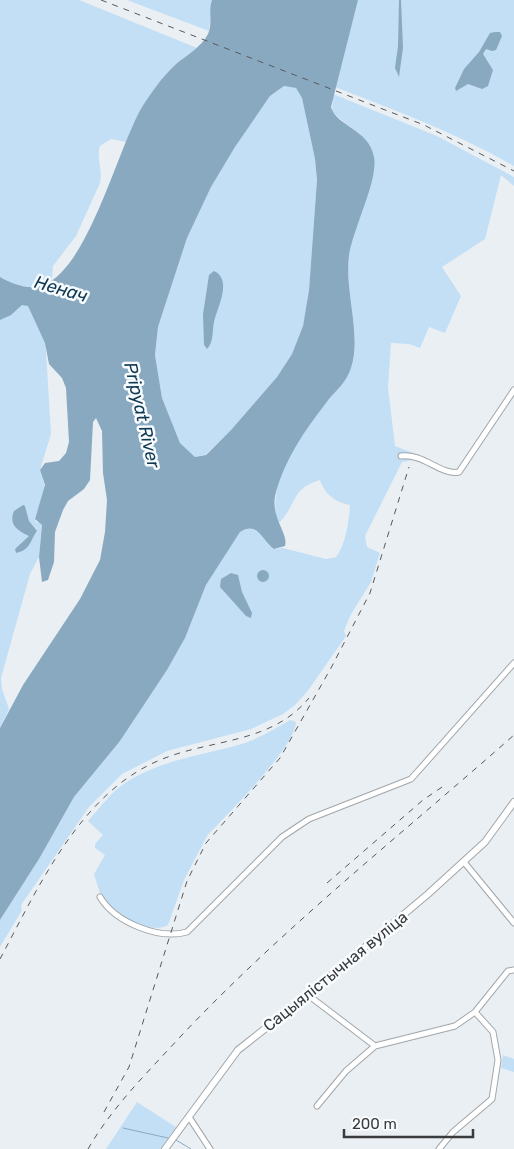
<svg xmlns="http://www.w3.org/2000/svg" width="514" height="1149" font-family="Rubik,sans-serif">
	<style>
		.green { fill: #c3dff5 }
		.water { fill: #89a9c1; fill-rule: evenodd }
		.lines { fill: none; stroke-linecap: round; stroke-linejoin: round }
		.stream { stroke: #89a9c1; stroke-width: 1 }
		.minor-casing { stroke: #a1a6a9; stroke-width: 7 }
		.tertiary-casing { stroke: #a1a6a9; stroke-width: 8 }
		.minor { stroke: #fff; stroke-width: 5 }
		.tertiary { stroke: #fff; stroke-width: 6 }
		.rail { stroke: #57595b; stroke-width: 1; stroke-dasharray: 6 6; stroke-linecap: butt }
		.labels { text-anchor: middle; stroke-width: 5; stroke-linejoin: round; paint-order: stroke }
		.street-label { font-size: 16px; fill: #393b3c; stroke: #f9fcfe }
		.water-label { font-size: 18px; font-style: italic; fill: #103953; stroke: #f9fcfe }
	</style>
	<rect width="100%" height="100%" fill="#eaeff3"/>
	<path class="green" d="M0,0H79L197,48C189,54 181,59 175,65C152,87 138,114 126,142L111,139L100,146C96,158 103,170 100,183L76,236L53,266L46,351L51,434L40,470L45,487L35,518L36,522L42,523L39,557L30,574L1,678L2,689L9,709L0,728Z
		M127,0H212L209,31Z
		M358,0H514V166C457,133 397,111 335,87Z
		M284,86L296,88L302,98L315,159L317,180L309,290L303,326L292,354L277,377L231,430L205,455L195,457L180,443L162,398L155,355L158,327L187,238L211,187L235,147L270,96Z
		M333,94L437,136L514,177V186L501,175L485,239L442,267L461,296L445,333L429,327L420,348L409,344L391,343L388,387L395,446L418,455L419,459L402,462L365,536L367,547L380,553L371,582L350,616L344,631L346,636L307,692L295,705L283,714L251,729L167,751L122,774L89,807L21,905L22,910L0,947V920L39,859L74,797L120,741L167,670L185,638L206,585L240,532C258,520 262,541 274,549L283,548L326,559L336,557C346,544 349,521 350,505C335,502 325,495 320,480C290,489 298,504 278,524C265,482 301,434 326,402C336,391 346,380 352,365C362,337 344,288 349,256C352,233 362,210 369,187C371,181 375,172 375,165C371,133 350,131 332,111Z
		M290,720L296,722C295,748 226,815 207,836L184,880L168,925C151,936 115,914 104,900C99,893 97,883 94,874L105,855L95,848V844L103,835L88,821C99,809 111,792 125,783C163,759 200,756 242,744C260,738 274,729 290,720Z
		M503,1055L514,1059V1072L501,1068Z
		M137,1102L176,1127L160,1149H106Z"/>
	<path class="water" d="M212,0H358L331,107C336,126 369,129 374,157C379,179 352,230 349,256C344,293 364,340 349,373C344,385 333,393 326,403C305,430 285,459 276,492C269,517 289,533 285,546L274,549C262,541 258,520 240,532L206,585L185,638L167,670L120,741L74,797L39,859L0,920V728L23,685L80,599L100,560L105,532L107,500L103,473L102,431L96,418L93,422L90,480L84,489L68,501L63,510L55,532L54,562L48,580L42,582L39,557L42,525L35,519L45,485L40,470L45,463L59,461L66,453L69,442L66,388L62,378L49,364L45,343L28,306L22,305L11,315L0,320V277C12,284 30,291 44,285C89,266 117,150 142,107C151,93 162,77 175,65C186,55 201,48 208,34C213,23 208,11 212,0ZM284,86L296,88L302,98L315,159L317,180L309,290L303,326L292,354L277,377L231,430L206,455L195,457L180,443L162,398L155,355L158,327L187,238L211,187L235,147L270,96Z
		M399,0H401L403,48L399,77L395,68L398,46Z
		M495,32H500L502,36L496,50L492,51L486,49L483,54L493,70L488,86L482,89L468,84L456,91L455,88L464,69L479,52L490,33Z
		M214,271C233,280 217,308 214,322C212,331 214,342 207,349L204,345L203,314L209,275Z
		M23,505L25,506L29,521L37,531C30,540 31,550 16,553L15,549L29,536C19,531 8,526 14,511Z
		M257 576a6 6 0 1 1 12 0a6 6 0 1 1-12 0Z
		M231,573L238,575L242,592L252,613L251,618L246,616L220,587L221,579Z"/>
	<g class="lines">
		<path class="stream" d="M123,1128L168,1138
			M176,1140L191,1149"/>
		<g class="minor-casing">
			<path id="minor" d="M401,456C423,453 442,476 459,472L514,390
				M464,862L514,923
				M100,897C115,922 158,940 187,932L282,837L309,819L411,779L514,663
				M308,995L375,1046
				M317,1106L346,1071L375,1046L455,1026L475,1012L508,971L514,970
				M189,1117L210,1149
				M439,1149L453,1132L492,1099L498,1060L493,1032L475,1012"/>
		</g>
		<g class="tertiary-casing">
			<path id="tertiary" d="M165,1149L238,1050L308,995L428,894L485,842L514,802"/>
		</g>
		<use href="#minor" class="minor"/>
		<use href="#tertiary" class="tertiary"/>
		<path class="rail" d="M101,0L424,125L514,171
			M327,883L423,800L445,785
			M0,959C39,886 82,789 165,758C214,739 272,743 309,698
			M104,1112L129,1067L187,881L206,843L280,758L331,668L370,593L409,467
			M88,1149C113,1106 147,1073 181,1036C284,927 402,834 514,735"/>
	</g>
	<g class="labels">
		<g class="street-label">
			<text transform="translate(335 971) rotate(-39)" y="6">Сацыялістычная вуліца</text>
		</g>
		<g class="water-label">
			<text transform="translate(61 289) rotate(16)" y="6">Ненач</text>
			<text transform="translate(142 415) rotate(77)" y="6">Pripyat River</text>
		</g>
	</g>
	<path d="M344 1129v8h129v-8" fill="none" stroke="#393b3c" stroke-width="2.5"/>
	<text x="352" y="1129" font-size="15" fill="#393b3c" stroke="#f9fcfe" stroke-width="4" paint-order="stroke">200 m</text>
</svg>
